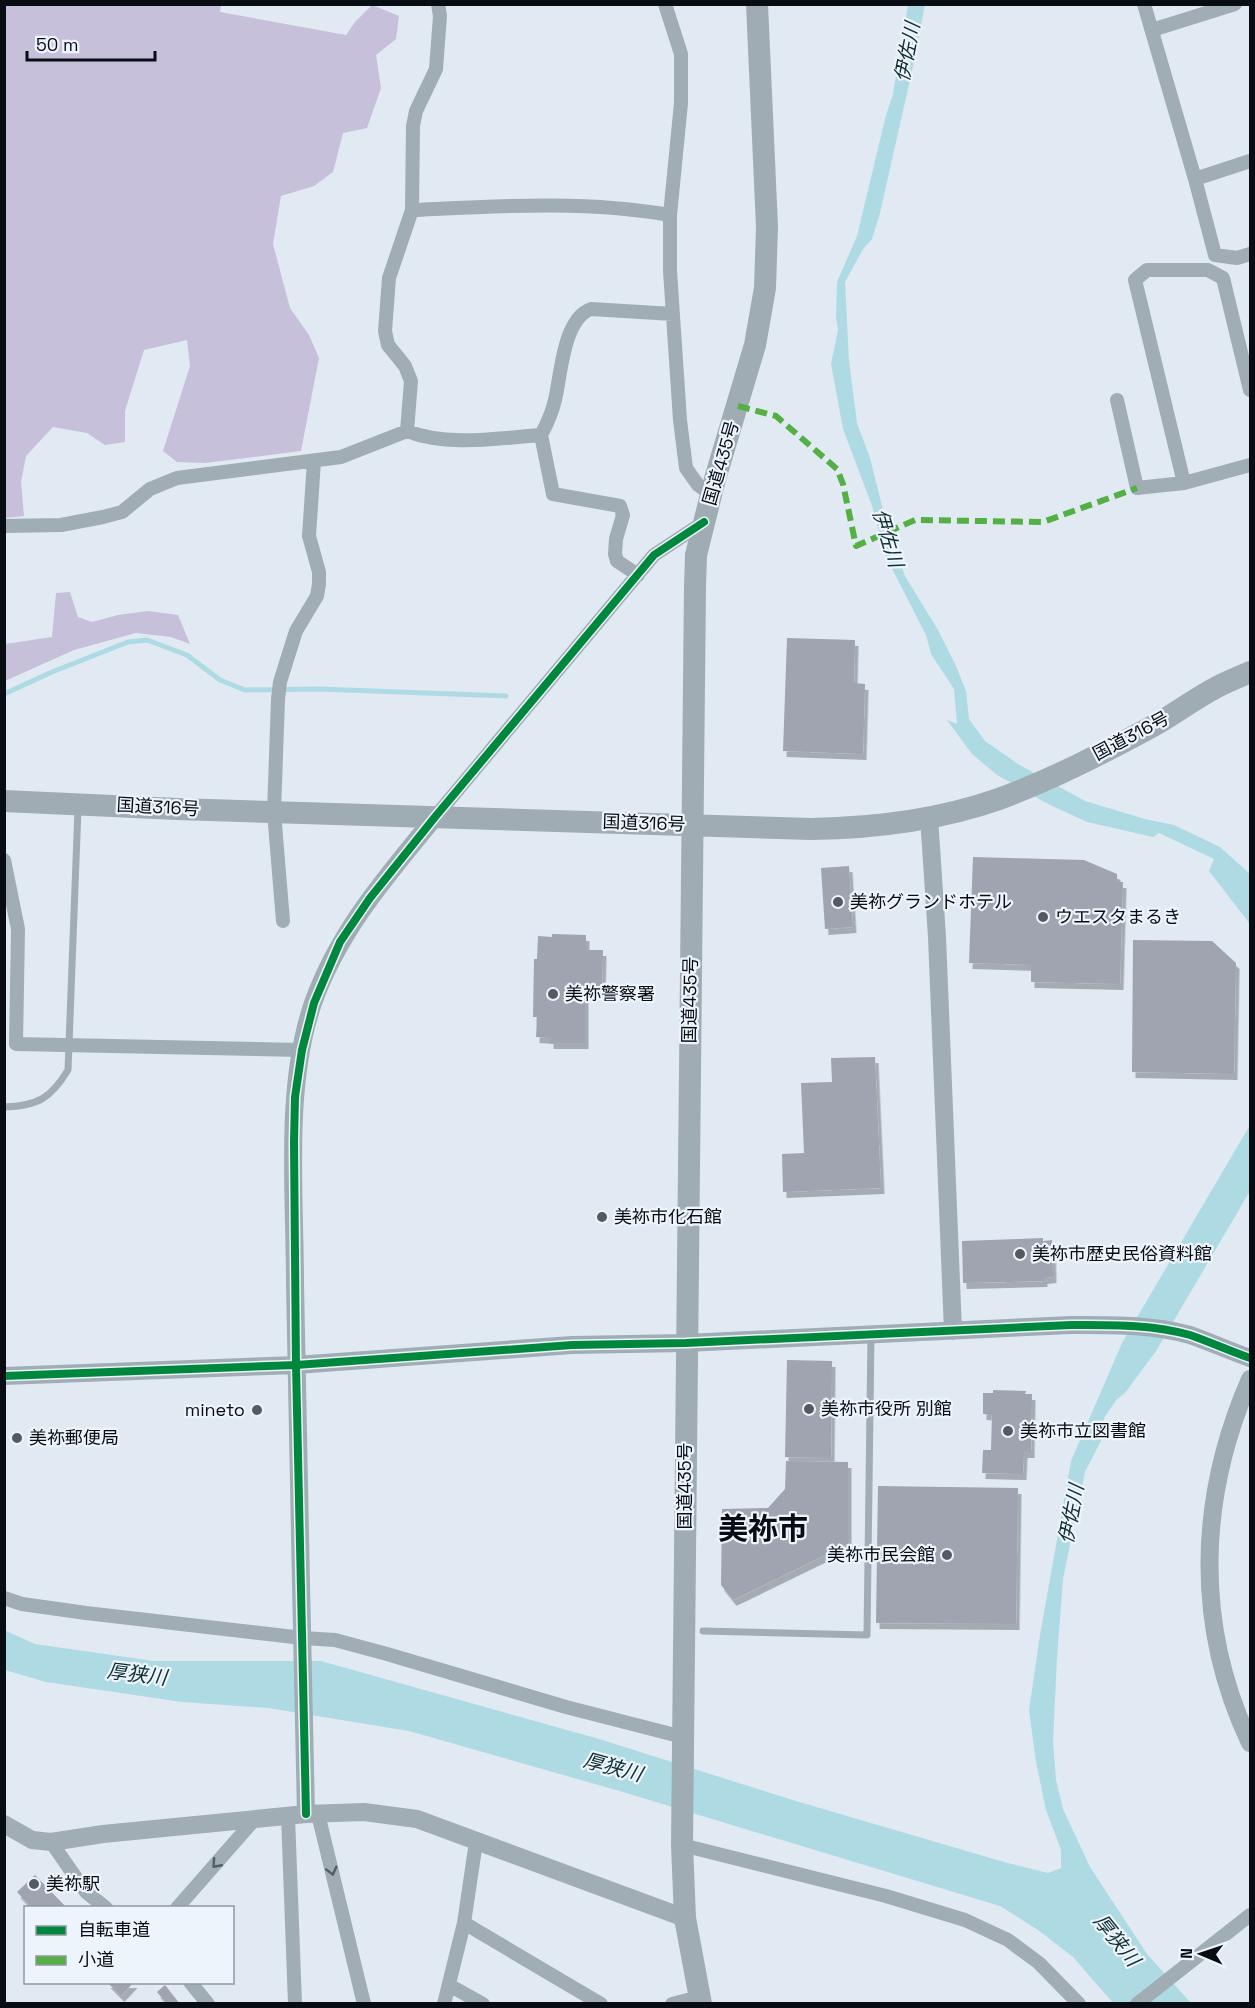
<svg xmlns="http://www.w3.org/2000/svg" width="1255" height="2008" font-family="'Space Grotesk','Noto Sans JP',sans-serif">
	<style>
		.forest { fill: #c6c0db }
		.water { fill: #aedbe3 }
		.lines { fill: none; stroke-linecap: round; stroke-linejoin: round }
		.stream { stroke: #aedbe3; stroke-width: 5 }
		.building { fill: #9fa4b0; filter: url(#shadow) }
		.service { stroke: #a0adb4; stroke-width: 7 }
		.minor { stroke: #a0adb4; stroke-width: 14 }
		.tertiary { stroke: #a0adb4; stroke-width: 18 }
		.trunk { stroke: #a0acb4; stroke-width: 22 }
		.quiet { stroke: #54b044; stroke-width: 6; stroke-dasharray: 12 6; stroke-linecap: butt }
		.cycleway-casing { stroke: #eef4fc; stroke-width: 11 }
		.cycleway { stroke: #00873e; stroke-width: 8 }
		.oneway { stroke: #545d64 }
		.poi-dot { fill: #545a61; stroke: #eef4fc; stroke-width: 2 }
		.labels { text-anchor: middle; stroke-width: 4.5; stroke-linejoin: round; paint-order: stroke }
		.street-label { font-size: 18px; fill: #080d13; stroke: #eef4fc }
		.poi-label { font-size: 18px; fill: #080d13; stroke: #eef4fc; text-anchor: start }
		.water-label { font-size: 20px; font-style: italic; fill: #0f2f32; stroke: #eef4fc }
		.town-label { font-size: 30px; font-weight: bold; fill: #080d13; stroke: #eef4fc }
	</style>
	<defs>
		<filter id="shadow"><feDropShadow dx="3.5" dy="6" stdDeviation="0" flood-color="#0004"/></filter>
	</defs>
	<rect width="100%" height="100%" fill="#e1e9f3"/>
	<path class="forest" d="M4,5H221L220,12L346,35L355,22L372,5L399,16L396,39L376,55L381,88L367,128L343,133L333,172L314,186L281,196L273,244L290,308L309,335L319,358L301,451L205,463L177,462L163,451L190,366L187,340L144,350L125,411V442L105,445L87,433L53,427L26,456L21,482L24,516L5,518Z
		M70,592L78,617L92,622L118,615L148,611L178,615L190,644L171,637L136,633L74,650L5,681V644L52,637L56,593Z"/>
	<path class="water" d="M908,5H925L912,71L880,213L872,239L863,249L845,282L849,361L857,423L870,458L886,522L905,576L938,630L956,666L966,691L969,719L985,741L1018,764L1085,801L1145,819L1174,825L1220,847L1250,874V924L1209,871L1214,859L1159,833L1153,837L1087,822L1048,804L997,775L972,754L947,720L957,724L954,689L931,654L926,635L886,557L872,506L843,429L831,364L838,330L836,317L837,282L857,236L886,115L893,94Z
		M1250,1125V1191L1156,1351L1125,1393L1117,1399L1104,1418V1435L1085,1472L1063,1579L1057,1658L1053,1742L1056,1780L1063,1809L1090,1867L1147,1954L1191,2003H1113L1073,1957L1038,1930L1000,1906L623,1792L409,1731L268,1708L182,1702L46,1682L5,1670L4,1630L35,1644L154,1661H321L599,1739L796,1801L1004,1862L1048,1873L1061,1868V1850L1046,1810L1036,1762L1029,1710L1040,1635L1071,1461L1122,1343Z"/>
	<g class="lines">
		<path class="stream" d="M4,694L52,672L128,642L147,640L187,655L220,680L245,690L319,689L506,696"/>
	</g>
	<path class="building" d="M787,638L855,640L854,683L865,684L863,754L783,751Z
		M973,857L1084,860L1117,874V882H1123L1120,984L1031,982V965L969,963Z
		M849,866L853,927L825,929L821,868Z
		M552,934L586,935V950H603L602,990H585V1043H550V1038L536,1037L537,1017H533L534,959H537L538,936L552,937Z
		M1133,940L1212,941L1236,963L1234,1074L1132,1072Z
		M875,1057L881,1188L783,1192L782,1154L804,1153L801,1083L832,1082L831,1058Z
		M1043,1238V1241L1052,1240L1053,1277L1044,1278V1281L963,1283L962,1241Z
		M787,1360L832,1361L831,1458L785,1457Z
		M993,1390L1026,1391L1025,1394H1032L1031,1452H1024L1023,1474L982,1473L983,1450H991L992,1415L983,1414V1393H993Z
		M786,1461L848,1462V1544L733,1600L721,1585L722,1509L768,1508L785,1489Z
		M878,1486L1018,1488L1016,1624L876,1623Z
		M35,1875L67,1908H32L17,1892Z
		M107,1982H134L121,1996Z
		M165,1985L180,2004H167L157,1992Z"/>
	<g class="lines">
		<path class="service" d="M4,1107C38,1106 51,1098 68,1070L78,809
			M703,1631L867,1635L871,1335"/>
		<path class="minor" d="M665,4L681,54V103L670,215V271L680,420L686,468L698,485L711,494
			M1144,4L1195,179L1215,255L1237,258L1250,254
			M1152,30L1235,4
			M1195,179L1250,161
			M412,210C499,206 585,200 670,215
			M1117,400L1137,488L1184,483L1250,465
			M407,431L411,381L405,366L388,345L385,331L389,278L412,210L413,126L416,111L436,69L440,16L438,4
			M541,435C547,424 552,413 555,400C561,375 563,319 591,309L673,314
			M1184,483L1135,280L1147,270H1208L1223,278L1250,390
			M4,526L61,525L103,517L122,512L150,489L177,478L341,457L407,431C447,447 499,438 541,435L553,494L620,506L623,515L616,539L615,554L617,561L638,575
			M435,817L654,555L704,522
			M4,860L18,929L16,1044L302,1050
			M283,921L274,812L278,699L280,682L296,631L317,596L319,584V572L309,536L314,461
			M4,1598L22,1604L86,1613L303,1638L335,1640L387,1654L566,1707L683,1737
			M318,1814L364,2004
			M288,1816L295,2004
			M51,1842L86,1892L106,1908
			M682,1845L886,1896L965,1920L1008,1940L1039,1963L1079,2004
			M177,1908L254,1820
			M464,1923L601,2004
			M190,1982L208,2004
			M449,1985L483,2004
			M444,2004L464,1923L476,1842
			M672,2004L699,1997
			M1137,2004L1250,1915"/>
		<path class="tertiary" d="M929,817L937,937L953,1331
			M4,1376L296,1365L572,1345L686,1343L1071,1325C1110,1325 1152,1324 1190,1335C1210,1342 1230,1351 1250,1358
			M1250,1379C1198,1498 1194,1625 1250,1743
			M306,1814C303,1637 297,1460 295,1283C295,1194 284,1087 313,1003C339,930 387,876 435,817
			M4,1824L32,1840L51,1842L103,1834L306,1814L364,1812L417,1819L685,1918"/>
		<path class="trunk" d="M4,801L177,809L811,829C874,828 939,820 999,799C1053,779 1105,752 1155,725C1176,713 1196,698 1217,687C1228,681 1239,677 1250,672
			M701,2004L685,1918L682,1845L695,587L696,555L715,479L755,345L765,288L767,227L757,4"/>
		<path class="quiet" d="M738,406L776,416L837,469L843,484L856,546L915,520L1043,522L1137,488"/>
		<g class="cycleway-casing">
			<path id="cycleway" d="M4,1376L296,1365L572,1345L686,1343L1071,1325C1110,1325 1152,1324 1190,1335C1210,1342 1230,1351 1250,1358
				M306,1814L296,1365L294,1142L295,1097L302,1050L314,1003L340,942L370,898L435,817L654,555L704,522"/>
		</g>
		<use href="#cycleway" class="cycleway"/>
	</g>
	<defs><path id="oneway-chevron" d="M-2-3.5L2.5 0L-2 3.5" fill="none" stroke-width="1.6" stroke-linecap="round" stroke-linejoin="round" transform="scale(1.5)"/></defs>
	<g class="oneway">
		<use href="#oneway-chevron" transform="translate(216 1864) rotate(132)"/>
		<use href="#oneway-chevron" transform="translate(332 1871) rotate(76)"/>
	</g>
	<g class="poi-dot">
		<circle cx="838" cy="902" r="6"/>
		<circle cx="1043" cy="917" r="6"/>
		<circle cx="553" cy="994" r="6"/>
		<circle cx="602" cy="1217" r="6"/>
		<circle cx="1020" cy="1254" r="6"/>
		<circle cx="809" cy="1409" r="6"/>
		<circle cx="257" cy="1410" r="6"/>
		<circle cx="1008" cy="1431" r="6"/>
		<circle cx="17" cy="1438" r="6"/>
		<circle cx="947" cy="1555" r="6"/>
		<circle cx="34" cy="1884" r="6"/>
	</g>
	<g class="labels">
		<g class="street-label">
			<text transform="translate(721 463) rotate(-74)" y="6">国道435号</text>
			<text transform="translate(1131 736) rotate(-28)" y="6">国道316号</text>
			<text transform="translate(158 807) rotate(3)" y="6">国道316号</text>
			<text transform="translate(644 823) rotate(2)" y="6">国道316号</text>
			<text transform="translate(690 1000) rotate(-89)" y="6">国道435号</text>
			<text transform="translate(685 1486) rotate(-90)" y="6">国道435号</text>
		</g>
		<g class="poi-label">
			<text x="850" y="908">美祢グランドホテル</text>
			<text x="1055" y="923">ウエスタまるき</text>
			<text x="565" y="1000">美祢警察署</text>
			<text x="614" y="1223">美袮市化石館</text>
			<text x="1032" y="1260">美袮市歴史民俗資料館</text>
			<text x="821" y="1415">美祢市役所 別館</text>
			<text x="245" y="1416" text-anchor="end">mineto</text>
			<text x="1020" y="1437">美祢市立図書館</text>
			<text x="29" y="1444">美祢郵便局</text>
			<text x="935" y="1561" text-anchor="end">美祢市民会館</text>
			<text x="46" y="1890">美祢駅</text>
		</g>
		<g class="water-label">
			<text transform="translate(907 52) rotate(-79)" y="7">伊佐川</text>
			<text transform="translate(888 538) rotate(73)" y="7">伊佐川</text>
			<text transform="translate(1071 1514) rotate(-79)" y="7">伊佐川</text>
			<text transform="translate(137 1674) rotate(7)" y="7">厚狭川</text>
			<text transform="translate(613 1767) rotate(15)" y="7">厚狭川</text>
			<text transform="translate(1117 1940) rotate(51)" y="7">厚狭川</text>
		</g>
		<g class="town-label">
			<text x="763" y="1539">美祢市</text>
		</g>
	</g>
	<rect width="1255" height="2008" fill="none" stroke="#080d13" stroke-width="12"/>
	<rect x="24" y="1906" width="210" height="78" fill="#eef4fc" stroke="#92989f" stroke-width="1.5"/>
	<rect x="36" y="1926" width="30" height="9" fill="#00873e" stroke="#92989f" stroke-width="1.5"/>
	<text x="78" y="1936" font-size="18" fill="#080d13">自転車道</text>
	<rect x="36" y="1956" width="30" height="9" fill="#54b044" stroke="#92989f" stroke-width="1.5"/>
	<text x="78" y="1966" font-size="18" fill="#080d13">小道</text>
	<g transform="translate(1201 1954) rotate(272)" stroke="#eef4fc" stroke-width="4.5" paint-order="stroke">
	<path d="M0-4.5L10 22L0 15L-10 22Z" fill="#080d13"/>
	<text y="-9" font-size="16" font-weight="bold" text-anchor="middle" fill="#080d13">N</text>
	</g>
	<path d="M27 51v9h128v-9" fill="none" stroke="#080d13" stroke-width="3"/>
	<text x="36" y="51" font-size="18" fill="#080d13" stroke="#eef4fc" stroke-width="4.5" paint-order="stroke">50 m</text>
</svg>
